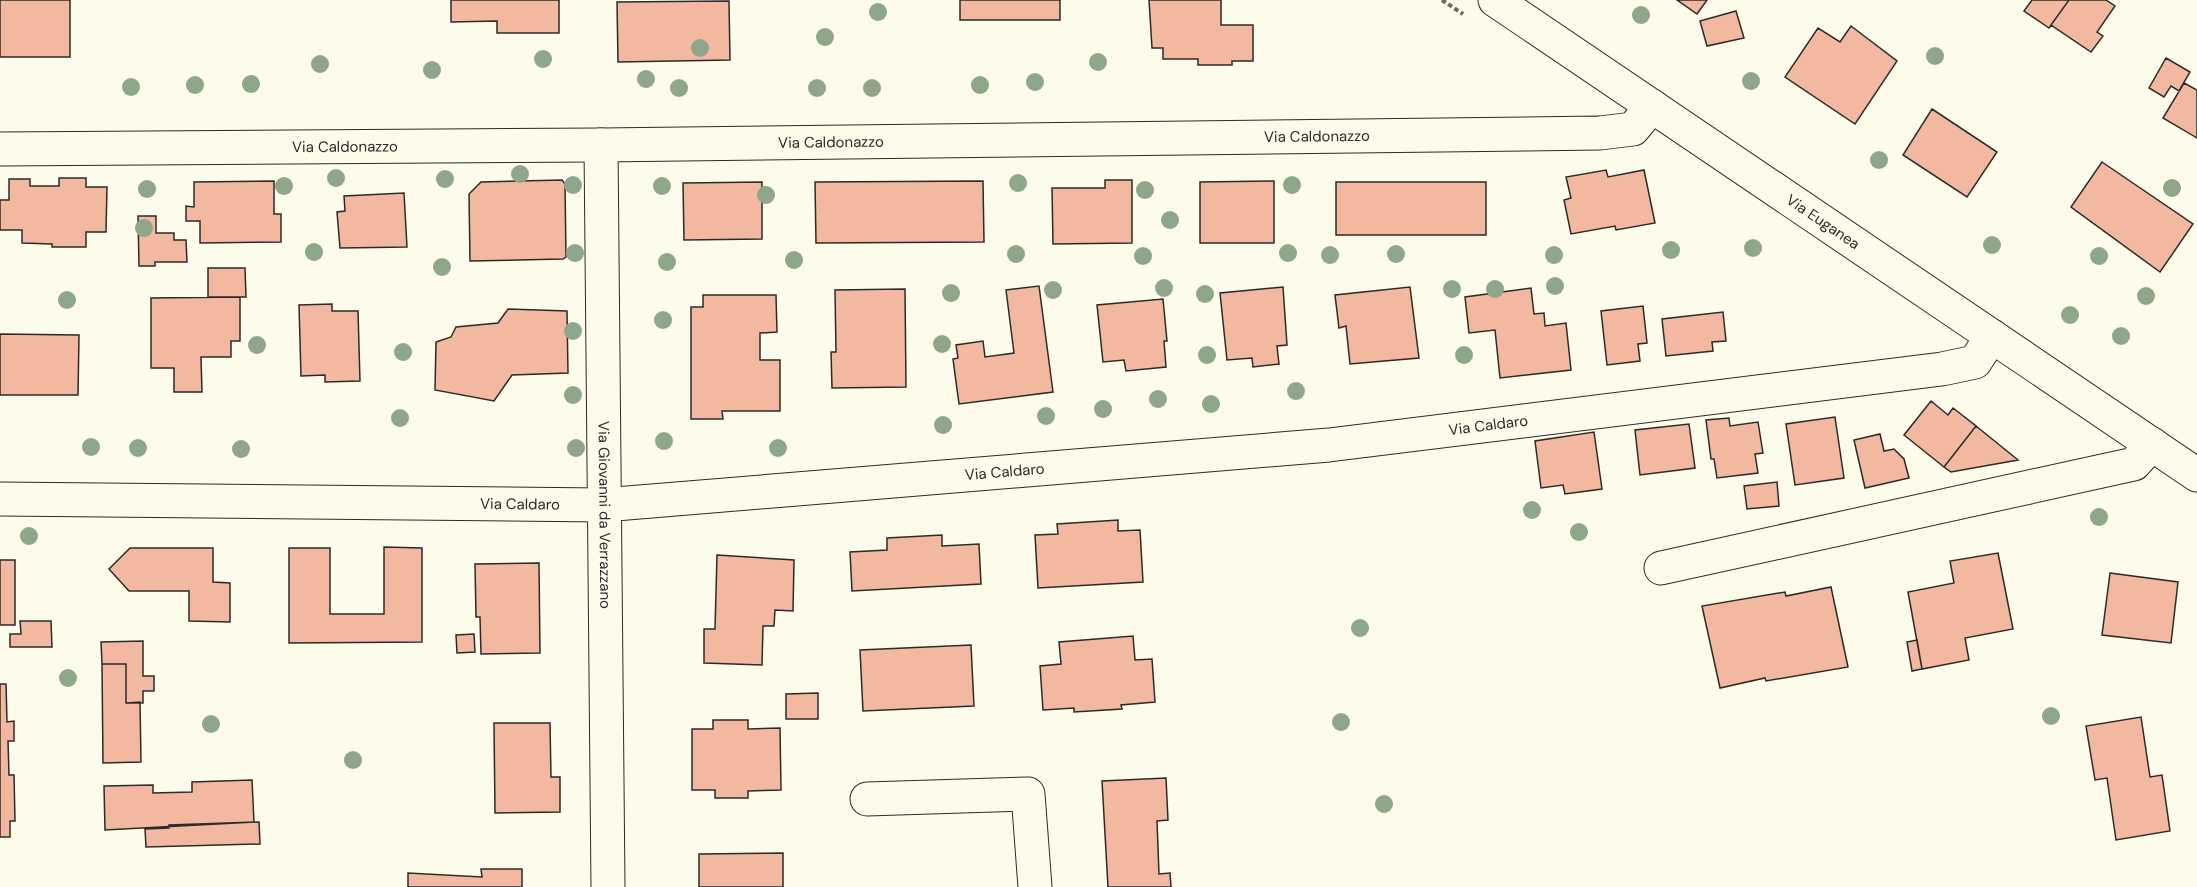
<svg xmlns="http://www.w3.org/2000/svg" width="2197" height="887" font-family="'DM Sans',sans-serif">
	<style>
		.building { fill: #f2b8a0; stroke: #2b2b2b; stroke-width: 1.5 }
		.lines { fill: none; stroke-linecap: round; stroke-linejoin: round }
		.minor-casing { stroke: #2b2b2b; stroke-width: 35 }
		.tertiary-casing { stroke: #2b2b2b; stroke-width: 35 }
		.path { stroke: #6a6964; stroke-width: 4; stroke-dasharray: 4.5 3; stroke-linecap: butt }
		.minor { stroke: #fdfbea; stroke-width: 33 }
		.tertiary { stroke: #fdfbea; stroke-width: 33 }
		.tree { fill: #8ea78a }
		.labels { text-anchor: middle; stroke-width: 4.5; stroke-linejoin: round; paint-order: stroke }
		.street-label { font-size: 15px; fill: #2b2b2b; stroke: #fdfbea }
	</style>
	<rect width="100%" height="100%" fill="#fdfbea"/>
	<path class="building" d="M0,0H70V57H0Z
		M451,0H559V33H497V21L451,22Z
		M960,0H1060V20H960Z
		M1149,0H1221V25H1253V61H1232V65H1198V59H1163V48H1152Z
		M1677,0H1707L1697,14Z
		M2032,0H2069L2049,28L2024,11Z
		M2069,0H2106L2115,6L2097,32L2103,36L2091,52L2051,25Z
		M729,1L730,60L618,62L617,2Z
		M1736,11L1744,38L1707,46L1700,21Z
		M1851,26L1897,61L1855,124L1785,77L1818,28L1840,42Z
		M2166,58L2190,72L2179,91L2171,86L2164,97L2149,88Z
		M2184,83L2197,90V138L2163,118Z
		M1932,109L1997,152L1967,197L1903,155Z
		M2102,162L2193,224L2160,272L2071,207Z
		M1606,170L1608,177L1644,170L1655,223L1616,230L1615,226L1571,234L1564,200L1571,198L1566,177Z
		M59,178H86V187H107L106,232H86V247H52V244L22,243V230H0V200H9V179H30V186H59Z
		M562,180L565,184L566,257L563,259L470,261L469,194L481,182Z
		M1105,180H1132V243L1053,244L1052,188H1105Z
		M274,181V214H281V242L200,243V221H186V206L194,207V182Z
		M983,181L984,242L816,243L815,182Z
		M1274,181V243H1200V182Z
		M762,182V239L684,240L683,183Z
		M1336,182H1486V235H1336Z
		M404,193L407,247L340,248L337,212L345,211L344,196Z
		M138,216H156V233H174V240H186L187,262H155V266H139Z
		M208,268H245L246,297H208Z
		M1039,286L1053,392L959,404L953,359L958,358L956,345L983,341L985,357L1014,353L1006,290Z
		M1283,287L1287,345L1277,346L1279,364L1253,367L1252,358L1227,360L1220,293Z
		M1410,287L1419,358L1350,364L1346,326L1339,328L1335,295Z
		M1531,288L1534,314L1544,313L1545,326L1566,323L1571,370L1500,378L1495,330L1469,333L1465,297Z
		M905,289L906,387L832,388L831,352H836L835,290Z
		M703,295H776L777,332L760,333V360H780V411H722L723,419H691V307H703Z
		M240,297V341H231V357H201L202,392H174V368H151V298Z
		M1163,299L1167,341H1164L1166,367L1126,371L1124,360L1103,362L1097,305Z
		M332,304V311H358L360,381L325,382V375L301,376L299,305Z
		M1643,306L1647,343L1638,344L1640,361L1607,365L1601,311Z
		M508,309L567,311L568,373L512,375L494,401L435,390L436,342L451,337L456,327L498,323Z
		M1723,312L1726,341L1712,342L1713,351L1666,356L1662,319Z
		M0,334L79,335L78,395H0Z
		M1931,401L1948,415L1953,408L1976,426L1944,467L1904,435Z
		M1835,417L1844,478L1795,485L1786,424Z
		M1729,418L1730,426L1758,422L1763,453L1755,454L1758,473L1717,478L1714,459H1711L1706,420Z
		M1689,424L1695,468L1640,475L1635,430Z
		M1976,426L2018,460L1951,472L1944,467Z
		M1594,432L1602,489L1565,494L1563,485L1541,488L1535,441Z
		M1880,434L1884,451L1894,449L1904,459L1909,478L1865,488L1854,440Z
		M1777,482L1779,506L1747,509L1744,486Z
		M1118,520V531L1140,530L1143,582L1038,588L1035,535L1058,534L1057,524Z
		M942,535V546L979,544L981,584L852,591L850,552L887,550V538Z
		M384,547L422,548V642L289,643V548H330V614H384Z
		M130,548H213V582L230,583V622L189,621V591H129L109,569Z
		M1998,553L2013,629L1965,638L1969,660L1922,669L1908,592L1954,583L1950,561Z
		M717,555L794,560L793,611L775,610L774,626H763L762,665L704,663V629H715Z
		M0,560H15V625H0Z
		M539,563L540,653L481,654L480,617H476L475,564Z
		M2110,573L2178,582L2171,643L2102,635Z
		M1831,587L1848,667L1766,681L1765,678L1720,688L1702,606L1785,592L1786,596Z
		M20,621H51L52,647H10V634H21Z
		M474,634L475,652L457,653L456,635Z
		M1133,636L1135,660L1152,659L1155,702L1121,705L1122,709L1074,712V708L1043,710L1040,666L1061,664L1059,642Z
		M1917,640L1922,669L1912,671L1907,642Z
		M143,641V676H154V691H143V703H126V664H102L101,642Z
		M971,645L974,706L863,711L860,650Z
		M102,664H126V703L140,702L141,762L103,763Z
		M0,684H6L7,722L14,721V741H8L9,775H14L15,821H10V837H0Z
		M818,693V719H786V694Z
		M2141,717L2150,777L2162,775L2170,831L2116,840L2107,778L2095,780L2086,726Z
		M713,720H748V729L780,728L781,790L748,791V798H715V790H692V729H713Z
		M494,723H550L551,777H560V812L495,813Z
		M1166,778L1168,820L1157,821L1159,874L1170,873L1171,887H1108L1102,781Z
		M252,780L254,822L105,830L104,786L153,785V793L192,792V782Z
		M259,822L260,844L146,847L145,829L169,828V825Z
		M783,853V887H699V854Z
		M481,869H522V887H408V873L482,877Z"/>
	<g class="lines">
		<g class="minor-casing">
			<g id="minor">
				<path id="s1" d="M601,145L608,887"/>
				<path id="s2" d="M0,149L601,145L1600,133L1633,129L1652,106"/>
				<path id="s3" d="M0,499L603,505L1329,445L1942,369L1975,362L1992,336"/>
				<path d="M1661,568L2134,464L2152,444"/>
				<path d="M867,799L1028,794L1035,887"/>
			</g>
		</g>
		<g class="tertiary-casing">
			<g id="tertiary">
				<path id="s4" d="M1495,0L2197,475"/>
			</g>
		</g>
		<path class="path" d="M1442,0L1463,14"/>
		<use href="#minor" class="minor"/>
		<use href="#tertiary" class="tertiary"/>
	</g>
	<g class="tree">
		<circle cx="878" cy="12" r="9"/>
		<circle cx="1641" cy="15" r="9"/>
		<circle cx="825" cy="37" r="9"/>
		<circle cx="700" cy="48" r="9"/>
		<circle cx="1935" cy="56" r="9"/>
		<circle cx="543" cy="59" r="9"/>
		<circle cx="1098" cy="62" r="9"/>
		<circle cx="320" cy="64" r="9"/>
		<circle cx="432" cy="70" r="9"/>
		<circle cx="646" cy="79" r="9"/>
		<circle cx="1751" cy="81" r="9"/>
		<circle cx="1035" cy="82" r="9"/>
		<circle cx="251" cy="84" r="9"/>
		<circle cx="195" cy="85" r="9"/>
		<circle cx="980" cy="85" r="9"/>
		<circle cx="131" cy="87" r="9"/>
		<circle cx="679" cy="88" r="9"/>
		<circle cx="817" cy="88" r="9"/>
		<circle cx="872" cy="88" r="9"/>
		<circle cx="1879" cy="160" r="9"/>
		<circle cx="520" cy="174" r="9"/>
		<circle cx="336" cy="178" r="9"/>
		<circle cx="445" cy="179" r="9"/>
		<circle cx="1018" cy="183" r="9"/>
		<circle cx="573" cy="185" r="9"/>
		<circle cx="1292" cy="185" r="9"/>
		<circle cx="284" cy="186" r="9"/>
		<circle cx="662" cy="186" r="9"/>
		<circle cx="2172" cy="188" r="9"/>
		<circle cx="147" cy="189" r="9"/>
		<circle cx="1145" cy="190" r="9"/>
		<circle cx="766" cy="195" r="9"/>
		<circle cx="1170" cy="220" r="9"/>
		<circle cx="144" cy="228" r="9"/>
		<circle cx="1992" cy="245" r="9"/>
		<circle cx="1753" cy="248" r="9"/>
		<circle cx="1671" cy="250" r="9"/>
		<circle cx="314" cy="252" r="9"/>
		<circle cx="575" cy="253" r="9"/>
		<circle cx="1288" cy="253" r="9"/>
		<circle cx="1016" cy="254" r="9"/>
		<circle cx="1396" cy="254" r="9"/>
		<circle cx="1330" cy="255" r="9"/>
		<circle cx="1554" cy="255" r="9"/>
		<circle cx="1143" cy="256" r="9"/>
		<circle cx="2099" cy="256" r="9"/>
		<circle cx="794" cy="260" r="9"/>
		<circle cx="667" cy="262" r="9"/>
		<circle cx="442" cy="267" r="9"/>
		<circle cx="1555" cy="286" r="9"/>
		<circle cx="1164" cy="288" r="9"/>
		<circle cx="1452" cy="289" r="9"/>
		<circle cx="1495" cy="289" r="9"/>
		<circle cx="1053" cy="290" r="9"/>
		<circle cx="951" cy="293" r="9"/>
		<circle cx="1205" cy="294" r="9"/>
		<circle cx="2146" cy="296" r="9"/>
		<circle cx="67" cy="300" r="9"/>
		<circle cx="2070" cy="315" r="9"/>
		<circle cx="663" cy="320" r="9"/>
		<circle cx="573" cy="331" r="9"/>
		<circle cx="2121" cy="336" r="9"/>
		<circle cx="942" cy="344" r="9"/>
		<circle cx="257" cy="345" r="9"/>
		<circle cx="403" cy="352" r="9"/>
		<circle cx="1207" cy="355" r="9"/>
		<circle cx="1464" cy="355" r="9"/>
		<circle cx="1296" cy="391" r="9"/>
		<circle cx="573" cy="395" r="9"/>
		<circle cx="1158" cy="399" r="9"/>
		<circle cx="1211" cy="404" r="9"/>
		<circle cx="1103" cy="409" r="9"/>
		<circle cx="1046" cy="416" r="9"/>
		<circle cx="400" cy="418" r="9"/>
		<circle cx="943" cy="425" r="9"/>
		<circle cx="664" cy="441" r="9"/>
		<circle cx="91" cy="447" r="9"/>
		<circle cx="138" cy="448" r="9"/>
		<circle cx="576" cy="448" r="9"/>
		<circle cx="778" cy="448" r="9"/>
		<circle cx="241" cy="449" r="9"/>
		<circle cx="1532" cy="510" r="9"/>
		<circle cx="2099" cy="517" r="9"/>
		<circle cx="1579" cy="532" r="9"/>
		<circle cx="29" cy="536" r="9"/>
		<circle cx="1360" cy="628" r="9"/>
		<circle cx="68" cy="678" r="9"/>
		<circle cx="2051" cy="716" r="9"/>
		<circle cx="1341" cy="722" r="9"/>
		<circle cx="211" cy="724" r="9"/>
		<circle cx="353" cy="760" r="9"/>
		<circle cx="1384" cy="804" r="9"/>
	</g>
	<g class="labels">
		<g class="street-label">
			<text dy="5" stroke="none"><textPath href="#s2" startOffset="1317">Via Caldonazzo</textPath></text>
			<text dy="5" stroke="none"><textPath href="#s2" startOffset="831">Via Caldonazzo</textPath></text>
			<text dy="5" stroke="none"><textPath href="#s2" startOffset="345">Via Caldonazzo</textPath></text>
			<text dy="5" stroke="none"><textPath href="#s4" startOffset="396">Via Euganea</textPath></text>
			<text dy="5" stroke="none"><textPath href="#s3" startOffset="1492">Via Caldaro</textPath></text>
			<text dy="5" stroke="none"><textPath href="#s3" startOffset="1006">Via Caldaro</textPath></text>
			<text dy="5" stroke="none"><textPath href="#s3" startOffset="520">Via Caldaro</textPath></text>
			<text dy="5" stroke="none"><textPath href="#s1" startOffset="370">Via Giovanni da Verrazzano</textPath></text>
		</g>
	</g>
</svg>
